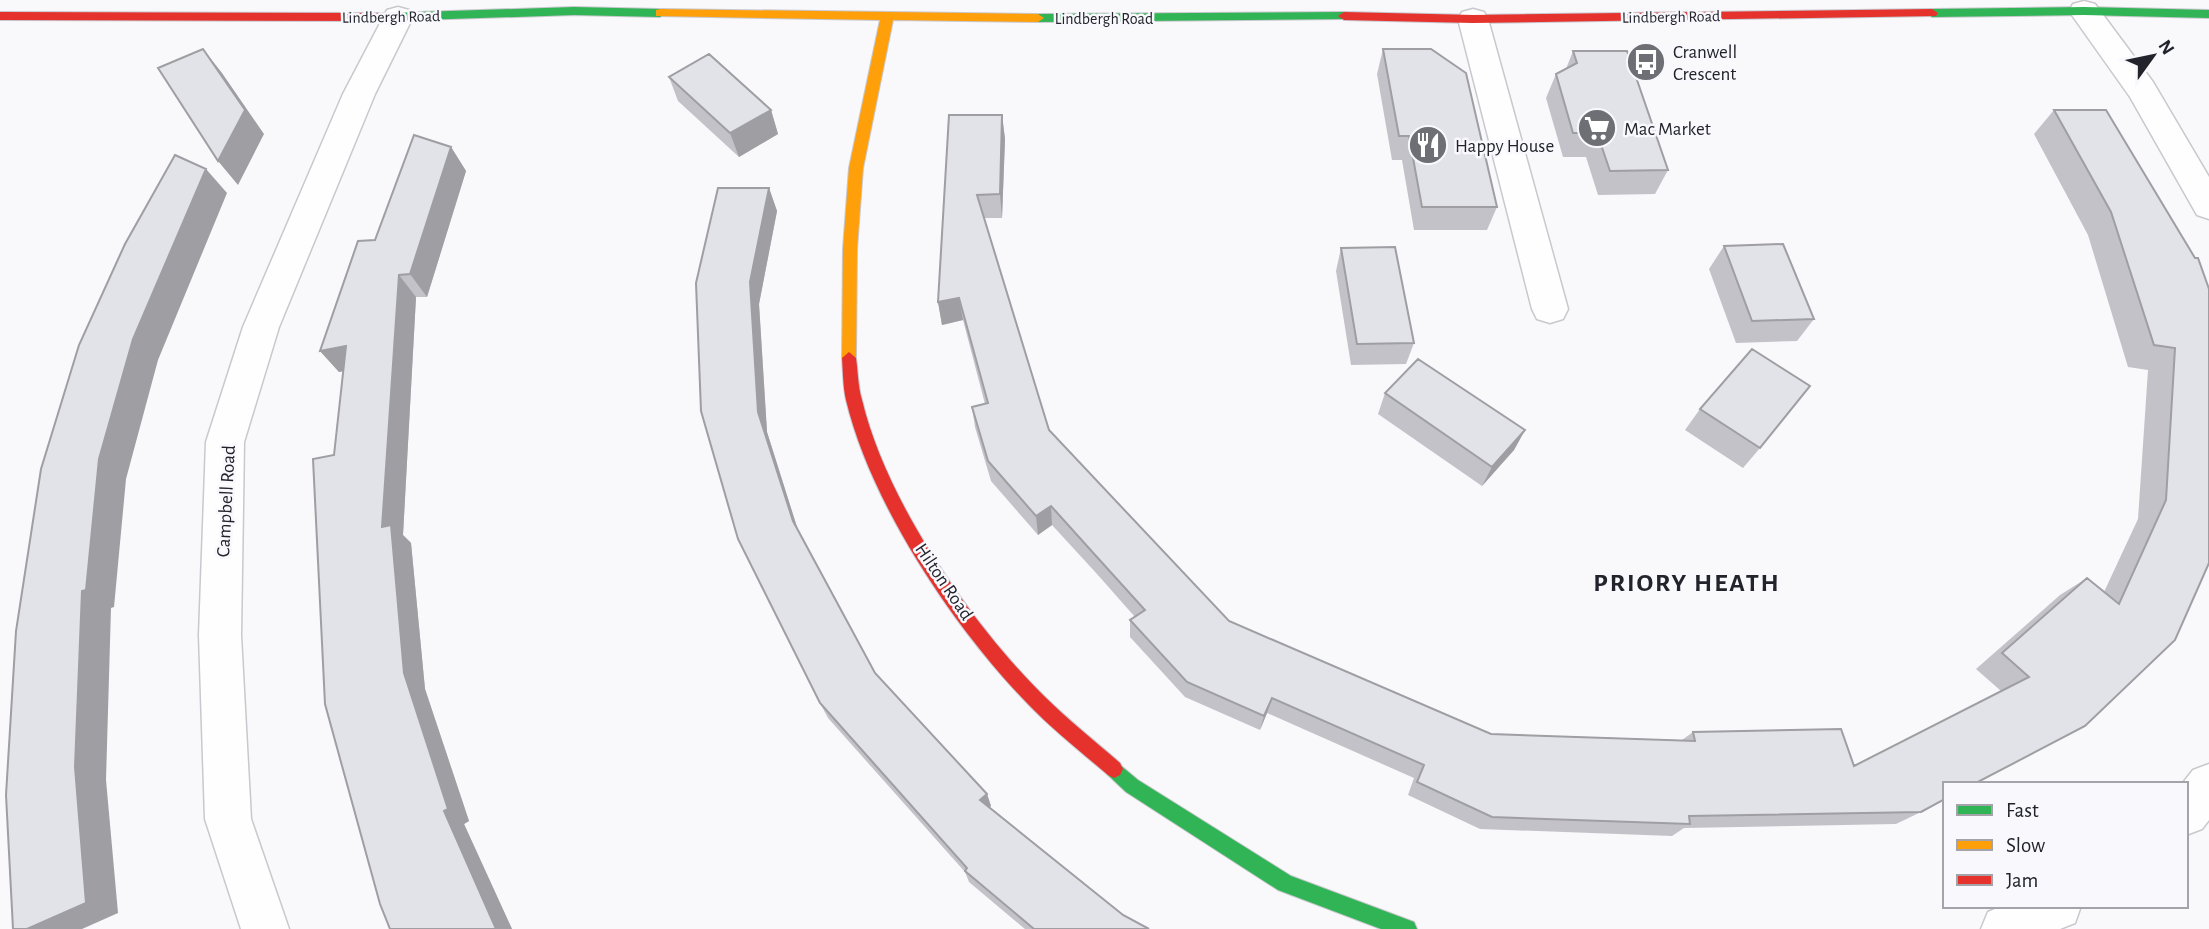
<svg xmlns="http://www.w3.org/2000/svg" width="2209" height="929" font-family="'Alegreya Sans',sans-serif">
	<style>
		.lines { fill: none; stroke-linecap: round; stroke-linejoin: round }
		.street-casing { stroke: #c8c8ce; stroke-width: 3 }
		.fast-casing { stroke: #c8c8ce; stroke-width: 2 }
		.slow-casing { stroke: #c8c8ce; stroke-width: 2 }
		.jam-casing { stroke: #c8c8ce; stroke-width: 2 }
		.street { fill: #fefeff; fill-rule: evenodd }
		.fast { fill: #30b455; fill-rule: evenodd }
		.slow { fill: #ff9f0a; fill-rule: evenodd }
		.jam { fill: #e5322d; fill-rule: evenodd }
		.wall { fill: #c2c2c8 }
		.shaded-wall { fill: #9e9ea3 }
		.building { fill: #e2e2e9; stroke: #9e9ea3; stroke-width: 2 }
		.labels { text-anchor: middle; stroke-width: 5; stroke-linejoin: round; paint-order: stroke }
		.far-street-label { font-size: 16px; fill: #23232c; stroke: #f8f8fd }
		.poi-label { font-size: 19px; fill: #23232c; stroke: #f8f8fd; text-anchor: start }
		.street-label { font-size: 19px; fill: #23232c; stroke: #f8f8fd }
		.district-label { font-size: 26px; font-weight: bold; letter-spacing: 2px; fill: #23232c; stroke: #f8f8fd }
	</style>
	<rect width="100%" height="100%" fill="#f9f9fc"/>
	<g class="lines">
		<g class="street-casing">
			<path id="street" d="M2084,1L2095,4L2153,82L2209,177V219L2197,215L2130,97L2069,11L2073,4Z
				M398,7L409,10L413,17L375,94L279,327L244,442L241,635L251,819L289,929H241L205,819L199,635L206,442L243,327L343,94L387,10Z
				M1473,9L1484,12L1488,19L1568,309L1563,319L1550,323L1537,319L1532,309L1458,19L1462,12Z
				M2209,764V820L2202,829L2186,835V784H2182L2193,770Z
				M2002,906H2081L2075,923L2060,929H1981L1988,912Z"/>
		</g>
		<g class="fast-casing">
			<path id="fast" d="M574,7L660,9L666,13L660,17L574,15L388,21L382,17L388,13Z
				M2084,7L2209,10V18L2084,15L1932,17L1926,13L1932,9Z
				M1344,12L1350,16L1348,19L1038,22L1032,18L1038,14Z
				M1114,760L1138,780L1291,876L1414,922L1417,929H1381L1278,890L1126,792L1108,775L1105,769L1108,763Z"/>
		</g>
		<g class="slow-casing">
			<path id="slow" d="M660,9L1038,14L1044,18L1038,22L893,20L863,168L857,249L856,358L854,362L849,364L842,358L843,249L849,168L880,20L656,16V10Z"/>
		</g>
		<g class="jam-casing">
			<path id="jam" d="M1932,9L1938,13L1936,16L1473,23L1344,20L1338,16L1344,12L1473,15Z
				M0,12L388,13L394,17L388,21L0,20Z
				M849,352L856,358C858,372 858,387 862,400C886,501 971,624 1044,696C1068,720 1095,741 1120,763L1123,769L1120,775L1114,778L1108,775C1081,752 1053,730 1028,704C954,628 871,504 846,400C843,387 843,372 842,358Z"/>
		</g>
		<use href="#street" class="street"/>
		<use href="#fast" class="fast"/>
		<use href="#slow" class="slow"/>
		<use href="#jam" class="jam"/>
	</g>
	<path class="wall" d="M1383,49L1497,207L1487,230H1414L1402,160H1392L1377,74Z
		M1573,51L1668,170L1655,194L1598,195L1586,157H1563L1546,98L1556,74L1566,69Z
		M669,77L771,110L778,134L739,157L678,101Z
		M2054,110L2195,258L2209,563L1921,812L1896,824L1684,828L1672,836L1480,829L1408,795L1414,778L1267,713L1260,730L1185,697L1130,637V620L1135,617L1097,574L1052,525L1038,535L991,481L975,427L972,407L985,404L963,320L942,325L938,302L1002,115L1005,139L1002,218H984L1049,430L1229,621L1491,734L1682,740L1693,732L1854,766L2001,691L1976,669L2060,595L2087,578L2104,592L2138,519L2148,370L2128,367L2088,235L2034,134Z
		M451,147L466,171L427,297H416L403,535L411,543L425,689L469,821L464,824L512,929H390L334,455L343,371L339,372L320,351Z
		M769,188L777,211L759,304L767,432L799,533L875,673L987,794L991,806L990,807L1123,915L1149,929H1025L969,882L965,872L828,718L820,703L701,411Z
		M1724,246L1814,319L1797,341L1736,343L1709,269Z
		M1341,248L1414,343L1406,364L1351,365L1336,271Z
		M1385,393L1525,430L1514,450L1482,486L1378,414Z
		M1700,409L1760,448L1743,468L1685,430Z"/>
	<path class="shaded-wall" d="M203,49L222,73L264,134L238,185L218,161Z
		M771,110L778,134L739,157L730,133Z
		M1002,115L1005,139L1002,218L1000,194Z
		M451,147L466,171L427,297L410,274Z
		M206,169L227,193L158,360L126,479L114,607L111,608L106,780L118,913L82,929H27L75,767L82,591L99,459L133,339Z
		M769,188L777,211L759,304L767,432L801,540L793,521L758,412L750,282Z
		M399,275L416,297L403,535L411,543L425,689L469,821L464,824L512,929H496L444,811L404,673L382,527Z
		M959,298L963,320L942,325L938,302Z
		M346,346L365,367L339,372L320,351Z
		M1525,430L1514,450L1482,486L1492,467Z
		M1051,506L1052,525L1038,535L1036,516Z
		M1272,698L1267,713L1260,730L1264,716Z
		M987,794L991,806L984,812L980,800Z"/>
	<path class="building" d="M203,49L245,110L218,161L158,68Z
		M1383,49H1431L1466,73L1497,207H1422L1409,136H1399Z
		M1573,51H1627L1668,170L1610,171L1597,133H1573L1556,74L1577,63Z
		M709,54L771,110L730,133L669,77Z
		M2054,110H2106L2195,258H2198L2209,289V563L2175,640L2085,726L1974,784H1945V799L1921,812L1689,816L1690,824L1492,817L1417,782L1424,765L1272,698L1264,716L1187,682L1130,620L1145,610L1096,556L1051,506L1036,516L988,461L972,407L988,403L959,298L938,302L949,115H1002L1000,194L977,195L1049,430L1229,621L1491,734L1695,741L1693,732L1841,729L1854,766L2029,677L2002,653L2087,578L2119,604L2166,500L2175,348L2154,345L2111,212Z
		M414,135L451,147L410,274L399,275L382,527L391,525L404,673L448,809L444,811L496,929H390L380,904L325,704L313,459L334,455L346,346L320,351L358,241L375,240Z
		M175,155L206,169L133,339L99,459L86,590L82,591L75,767L86,903L27,929H13L6,795L16,631L41,469L79,345L125,244Z
		M718,188H769L750,282L758,412L793,521L875,673L987,794L980,800L1123,915L1149,929H1034L965,871L967,868L820,703L738,539L701,411L696,283Z
		M1783,244L1814,319L1752,321L1724,246Z
		M1395,247L1414,343L1357,344L1341,248Z
		M1752,349L1810,386L1760,448L1700,409Z
		M1418,359L1525,430L1492,467L1385,393Z"/>
	<defs>
		<g id="bus-disc" transform="scale(2.0125)"><circle r="9.5" fill="#6e6e75" stroke="#f8f8fd"/><path d="M-5-6H5V4H4V6H2V4H-2V6H-4V4H-5ZM-3.5-4V0h7V-4ZM-3.5 1.2v1.5H-2V1.2ZM2 1.2v1.5H3.5V1.2Z" fill="#fff"/></g>
		<g id="supermarket-disc" transform="scale(2.0125)"><circle r="9.5" fill="#6e6e75" stroke="#f8f8fd"/><path d="M-6-5.5h2.5l.6 2H6L4.5 2H-2.5L-4.4-4H-6ZM-1.5 3.2a1.3 1.3 0 1 0 .1 0ZM3 3.2a1.3 1.3 0 1 0 .1 0Z" fill="#fff"/></g>
		<g id="restaurant-disc" transform="scale(2.0125)"><circle r="9.5" fill="#6e6e75" stroke="#f8f8fd"/><path d="M-5-6h1v4h1v-4h1v4h1v-4h1v5L-1.5 .5V6h-2V.5L-5-1ZM5-6V6H3V1.5H1.5Q1.5-4 5-6Z" fill="#fff"/></g>
	</defs>
	<g fill-rule="evenodd">
		<use href="#bus-disc" x="1646" y="62"/>
		<use href="#supermarket-disc" x="1597" y="128"/>
		<use href="#restaurant-disc" x="1428" y="145"/>
	</g>
	<g class="labels">
		<g class="far-street-label">
			<text transform="translate(391 16) rotate(-1)" y="6">Lindbergh Road</text>
			<text transform="translate(1671 16) rotate(-1)" y="6">Lindbergh Road</text>
			<text x="1104" y="24">Lindbergh Road</text>
		</g>
		<g class="poi-label">
			<text x="1673" y="58">Cranwell<tspan x="1673" dy="22">Crescent</tspan></text>
			<text x="1624" y="135">Mac Market</text>
			<text x="1455" y="152">Happy House</text>
		</g>
		<g class="street-label">
			<text transform="translate(225 501) rotate(-87)" y="7">Campbell Road</text>
			<text transform="translate(945 581) rotate(56)" y="7">Hilton Road</text>
		</g>
		<g class="district-label">
			<text x="1687" y="591">PRIORY HEATH</text>
		</g>
	</g>
	<rect x="1943" y="782" width="245" height="126" fill="#f8f8fd" stroke="#a3a3a9" stroke-width="2"/>
	<rect x="1957" y="805" width="35" height="10" fill="#30b455" stroke="#a3a3a9" stroke-width="2"/>
	<text x="2006" y="817" font-size="21" fill="#23232c">Fast</text>
	<rect x="1957" y="840" width="35" height="10" fill="#ff9f0a" stroke="#a3a3a9" stroke-width="2"/>
	<text x="2006" y="852" font-size="21" fill="#23232c">Slow</text>
	<rect x="1957" y="875" width="35" height="10" fill="#e5322d" stroke="#a3a3a9" stroke-width="2"/>
	<text x="2006" y="887" font-size="21" fill="#23232c">Jam</text>
	<g transform="translate(2153 56) rotate(57)" stroke="#f8f8fd" stroke-width="5" paint-order="stroke">
	<path d="M0-5L12 26L0 18L-12 26Z" fill="#23232c"/>
	<text y="-10" font-size="19" font-weight="bold" text-anchor="middle" fill="#23232c">N</text>
	</g>
</svg>
